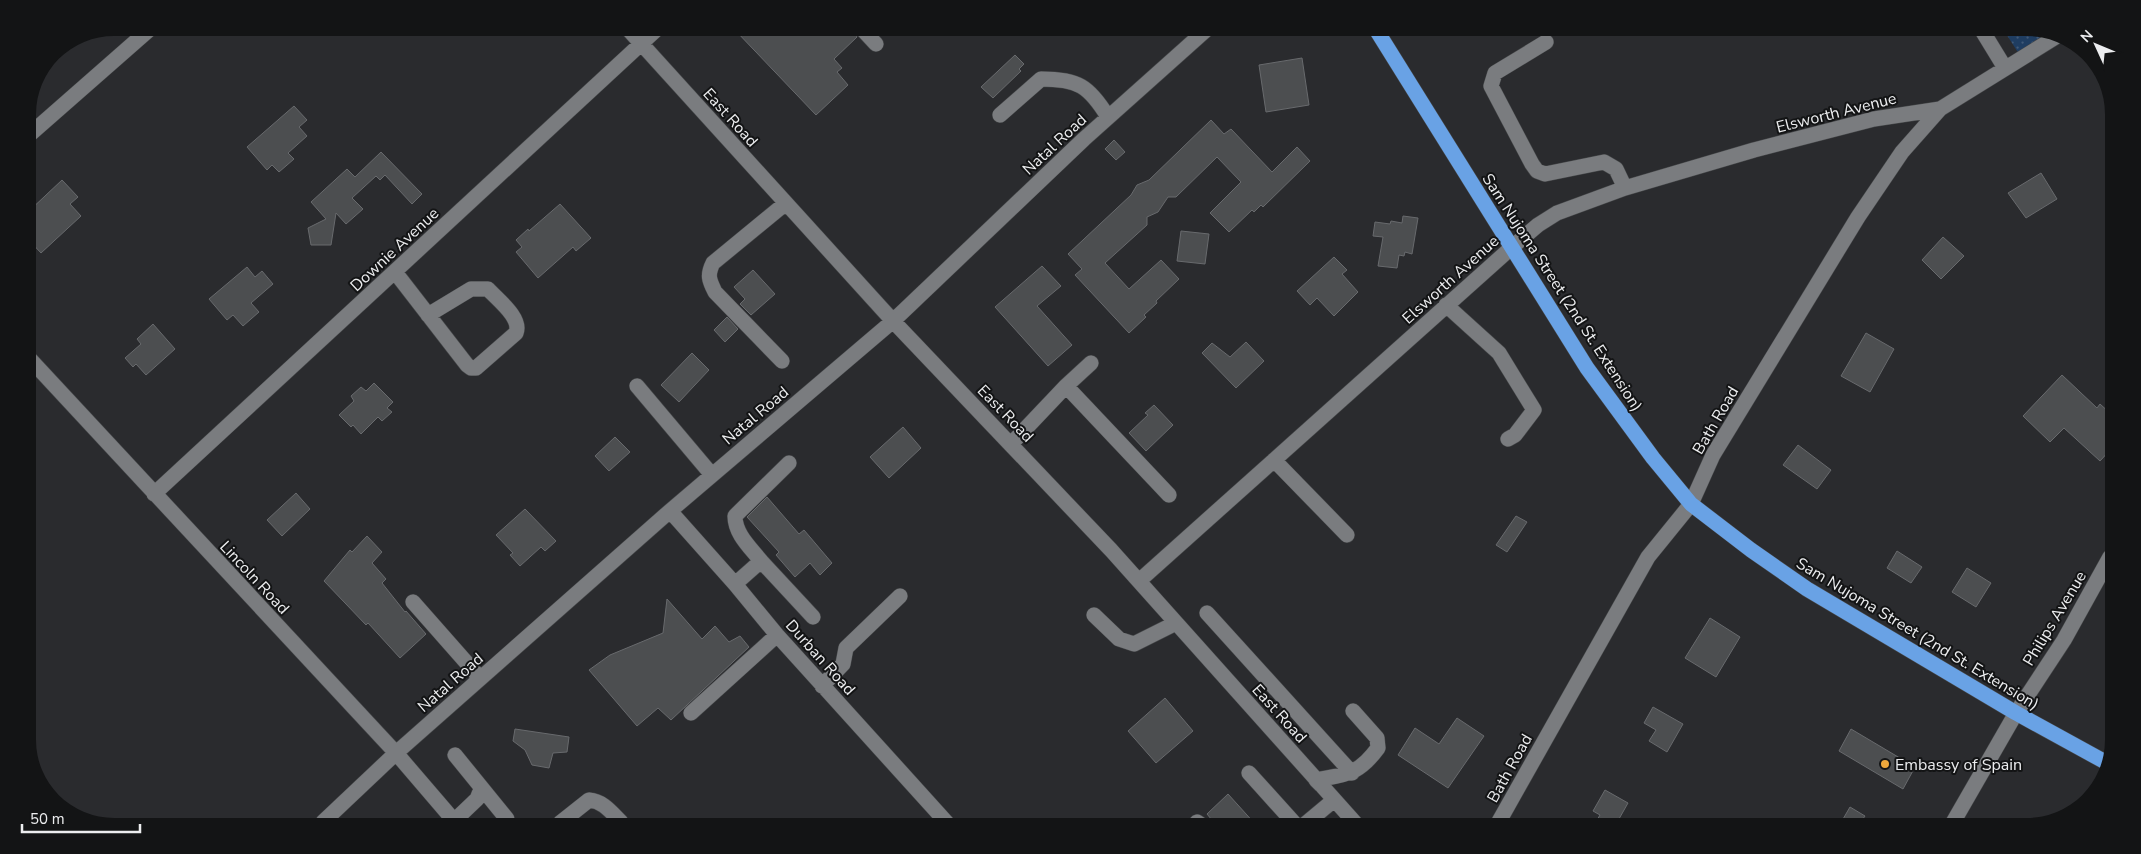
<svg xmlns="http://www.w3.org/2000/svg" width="2141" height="854" font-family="'Nunito Sans',sans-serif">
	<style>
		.grass { fill: url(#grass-dots) }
		.building { fill: #4c4e50; stroke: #686a6d }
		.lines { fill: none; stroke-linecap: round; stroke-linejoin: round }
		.minor-casing { stroke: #46484a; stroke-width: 16 }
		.highway-casing { stroke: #46484a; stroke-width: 16 }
		.minor { stroke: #7a7c7f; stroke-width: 15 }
		.highway { stroke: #69a2e5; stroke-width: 15 }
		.poi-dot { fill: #eea83c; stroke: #131415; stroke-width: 2 }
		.labels { text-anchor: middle; stroke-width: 4; stroke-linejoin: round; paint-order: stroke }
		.street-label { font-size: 16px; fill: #ecedef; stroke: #131415 }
		.poi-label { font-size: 16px; fill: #ecedef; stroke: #131415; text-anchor: start }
	</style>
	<defs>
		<pattern id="grass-dots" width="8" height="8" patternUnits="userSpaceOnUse" patternTransform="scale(1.25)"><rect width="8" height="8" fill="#1f3d61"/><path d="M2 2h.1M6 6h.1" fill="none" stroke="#405978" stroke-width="1.8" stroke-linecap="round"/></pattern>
	</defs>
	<rect width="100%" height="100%" fill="#2a2b2e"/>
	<path class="grass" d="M2005,32H2051L2019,54Z"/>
	<path class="building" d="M734,29H853L857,37L834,59L842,68L837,72L848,85L816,115Z
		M1015,55L1024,64L1019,69L1021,71L993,98L981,87Z
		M1302,58L1309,105L1266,112L1259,65Z
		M294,106L307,120L299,127L307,136L288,153L294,159L279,172L272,165L267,170L247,147Z
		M1211,120L1224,134L1231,129L1272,172L1297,147L1310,161L1263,207L1261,205L1254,212L1252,210L1229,232L1210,213L1241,182L1217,157L1176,197H1168L1158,212L1147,217V225L1105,263L1129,289L1161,260L1179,279L1156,301L1157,303L1144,315L1146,317L1129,333L1075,275L1082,269L1068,254L1131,195L1137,185L1149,180Z
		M1114,140L1125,152L1116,160L1105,149Z
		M381,152L422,194L412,204L385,175L380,180L376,176L352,198L363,209L346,224L336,213L331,245H311L308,228L326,219L311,202L347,169L355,177Z
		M2041,173L2057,199L2026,218L2008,193Z
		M62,180L78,197L70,204L81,216L41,253L28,239V212Z
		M560,204L591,238L576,251L573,247L538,278L516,252L522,247L516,240L528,229L529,231Z
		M1403,216L1418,218L1412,254L1405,252L1404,256L1399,255L1397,268L1378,266L1383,237L1373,236L1375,222L1390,224L1391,221L1402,223Z
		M1181,231L1209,234L1205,264L1177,261Z
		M1943,237L1964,256L1941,279L1922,260Z
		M1334,257L1347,270L1342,274L1358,292L1334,316L1317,298L1310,305L1297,291Z
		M1042,266L1061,286L1037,306L1072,345L1048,366L995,307Z
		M247,267L255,277L262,271L273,284L251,303L259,312L243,326L233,315L227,320L209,299Z
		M753,270L775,294L751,315L740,304L745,299L734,287Z
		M727,317L738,329L725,342L714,330Z
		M153,324L175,349L146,375L136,364L133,367L125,358L141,344L137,339Z
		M1866,333L1894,349L1870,392L1841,376Z
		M1246,342L1264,361L1236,388L1202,353L1212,343L1230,357Z
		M692,353L709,370L679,402L661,385Z
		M2062,375L2097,408L2100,404L2111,414V449L2100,461L2064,428L2050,442L2023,416Z
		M374,383L393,402L387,408L392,412L382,421L378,417L361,434L353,425L351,427L339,415L354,401L351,396L361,387L366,391Z
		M1154,405L1173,425L1146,451L1129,433L1148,415L1145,413Z
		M903,427L921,448L889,478L870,457Z
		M615,437L630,452L609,471L595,456Z
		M1798,445L1831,470L1817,489L1783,465Z
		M296,493L310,509L282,536L267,520Z
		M767,497L799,534L804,530L832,563L820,575L810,563L795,577L776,555L779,552L747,517Z
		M525,509L556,541L545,551L541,547L520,566L510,555L513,553L496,535Z
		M1516,516L1527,522L1507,552L1496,545Z
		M367,536L382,552L372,563L386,579L382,583L405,612L406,611L426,634L400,658L368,623L366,625L324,581L350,550L352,552Z
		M1897,551L1922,567L1911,583L1887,568Z
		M1967,568L1991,583L1976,607L1952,592Z
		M667,599L702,639L715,626L729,642L740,636L749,647L671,720L658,708L637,726L589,670L610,655L663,633Z
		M1710,618L1740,637L1716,677L1685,658Z
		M1165,698L1193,731L1156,763L1128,731Z
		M1653,707L1683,724L1667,752L1649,741L1656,730L1644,723Z
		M1457,718L1484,736L1448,788L1398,755L1415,728L1439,744Z
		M515,729L569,737L567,752L553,753L549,768L532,765L525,750L513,741Z
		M1851,729L1915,767L1903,789L1839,751Z
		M1605,790L1628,803L1615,826L1594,825L1600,815L1593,811Z
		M1228,794L1256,825H1216L1207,814Z
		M1850,807L1865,816L1858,826H1839Z"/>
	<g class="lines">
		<g class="minor-casing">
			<path id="minor" d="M628,29L893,321L1111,550L1357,825
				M862,29L876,44
				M1983,32L2005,68
				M1546,42L1495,73L1491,86L1532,164L1537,171L1545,174L1604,162L1616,169L1625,188
				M1000,115L1041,79C1078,79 1089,86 1108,117
				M28,136L151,28
				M395,272L467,365L471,368H476L516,333C522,318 498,300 488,289H471L428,315
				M1446,305L1499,353L1534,410L1515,435L1508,439
				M28,357L396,753L456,823
				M782,361L715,292C709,280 707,275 713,263L786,203
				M637,386L712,475
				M1066,386L1169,495
				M1011,444L1066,386L1091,363
				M1274,460L1347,535
				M154,494L657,29
				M670,511L735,584L777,635L948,824
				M761,561L813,617
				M1139,581L1511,248L1538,225L1557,213L1625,188L1754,150L1874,119L1940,109
				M735,584L761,561C750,547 735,534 735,516L789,463
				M413,602L480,678
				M1207,613L1352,773
				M1094,615L1119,639L1134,644L1176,623
				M822,686L843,664L846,648L900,596
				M691,713L777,635
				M455,755L507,819V823
				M1249,773L1296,825
				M1321,785L1316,780C1347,774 1358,775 1378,748L1377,738L1353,711
				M454,821L477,799L481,789
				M323,822L396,753L670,511L893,321L1084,139L1206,30
				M1197,822L1200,824
				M560,823L589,800C603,801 611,812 621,822
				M1304,825L1334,800
				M1497,825L1648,557L1691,504L1713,455L1858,217L1902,152L1940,109L2059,35
				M1951,826L2016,713L2064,640L2110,557"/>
		</g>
		<g class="highway-casing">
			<path id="highway" d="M1377,31L1587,368L1653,458L1691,504L1751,550L1807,589L2016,713L2109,764"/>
		</g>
		<use href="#minor" class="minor"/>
		<use href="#highway" class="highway"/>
	</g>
	<circle class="poi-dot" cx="1885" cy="764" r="5"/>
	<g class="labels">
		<g class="street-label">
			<text transform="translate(1836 112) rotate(-14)" y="6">Elsworth Avenue</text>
			<text transform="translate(731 117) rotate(48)" y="6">East Road</text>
			<text transform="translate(1054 144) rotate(-43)" y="6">Natal Road</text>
			<text transform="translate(394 249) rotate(-43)" y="6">Downie Avenue</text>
			<text transform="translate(1450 279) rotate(-42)" y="6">Elsworth Avenue</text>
			<text transform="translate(1563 292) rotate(57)" y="6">Sam Nujoma Street (2nd St. Extension)</text>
			<text transform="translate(1006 413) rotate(46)" y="6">East Road</text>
			<text transform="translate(755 415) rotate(-40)" y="6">Natal Road</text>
			<text transform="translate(1715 420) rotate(-60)" y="6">Bath Road</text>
			<text transform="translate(255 577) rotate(47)" y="6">Lincoln Road</text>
			<text transform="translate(2054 618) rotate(-59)" y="6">Philips Avenue</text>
			<text transform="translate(1918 633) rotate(31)" y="6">Sam Nujoma Street (2nd St. Extension)</text>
			<text transform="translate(821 657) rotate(48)" y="6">Durban Road</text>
			<text transform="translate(450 682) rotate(-41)" y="6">Natal Road</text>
			<text transform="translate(1280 713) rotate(48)" y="6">East Road</text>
			<text transform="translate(1509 768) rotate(-61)" y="6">Bath Road</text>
		</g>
		<g class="poi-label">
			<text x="1895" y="770">Embassy of Spain</text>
		</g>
	</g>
	<path d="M0 0H2141V854H0ZM114 36H2027A78 78 0 0 1 2105 114V740A78 78 0 0 1 2027 818H114A78 78 0 0 1 36 740V114A78 78 0 0 1 114 36Z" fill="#131415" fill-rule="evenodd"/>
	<g transform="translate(2096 45) rotate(314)" stroke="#131415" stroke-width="4" paint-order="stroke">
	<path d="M0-4L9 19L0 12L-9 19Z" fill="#ecedef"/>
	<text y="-8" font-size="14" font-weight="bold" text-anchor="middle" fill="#ecedef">N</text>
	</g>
	<path d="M22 824v8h118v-8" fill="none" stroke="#ecedef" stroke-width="2.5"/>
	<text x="30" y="824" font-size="15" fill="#ecedef" stroke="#131415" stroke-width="4" paint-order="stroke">50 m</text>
</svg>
